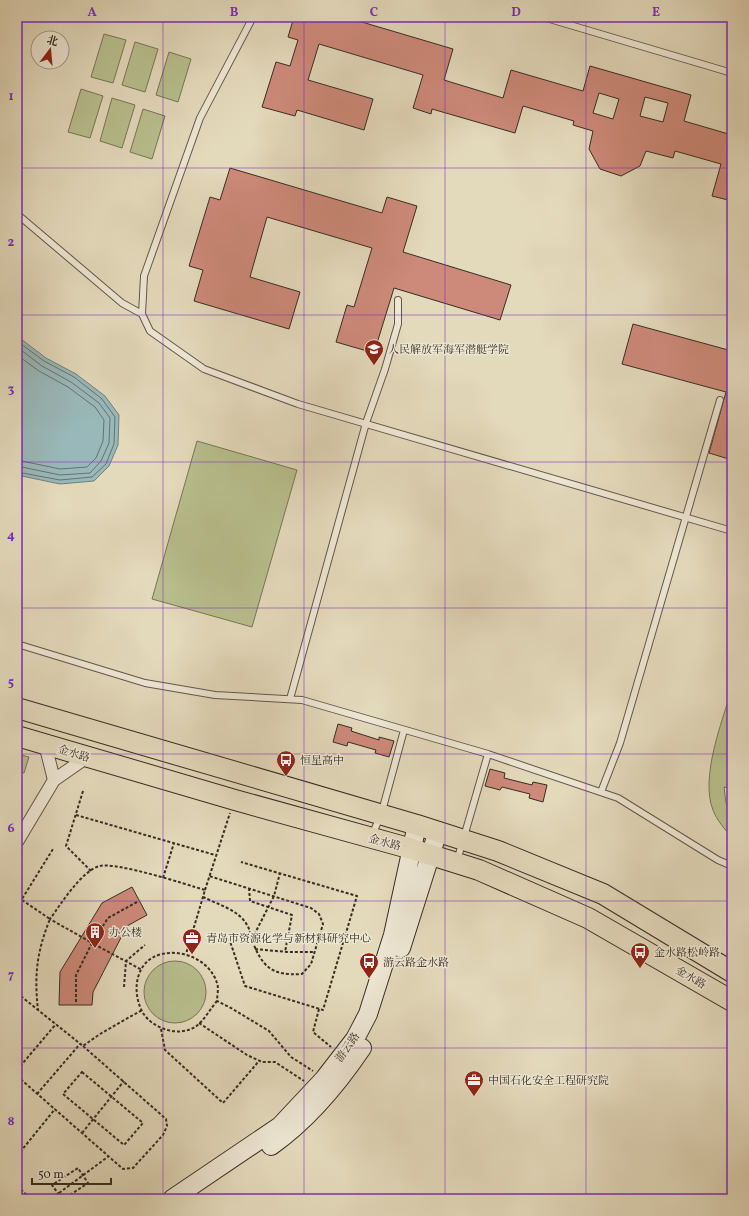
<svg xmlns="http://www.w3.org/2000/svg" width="749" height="1216" font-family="Vollkorn,'Noto Serif SC',serif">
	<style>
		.green { fill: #b8be8d; stroke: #777658 }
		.water { fill: #99b8b9; stroke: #71807d }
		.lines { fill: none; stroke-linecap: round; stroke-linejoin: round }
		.shore { stroke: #68726e; stroke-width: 1 }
		.building { fill: #cd8979; stroke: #362d23; fill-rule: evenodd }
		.service-casing { stroke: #615849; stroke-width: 8 }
		.minor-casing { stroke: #615849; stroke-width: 14 }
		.secondary-casing { stroke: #362d23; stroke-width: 20 }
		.primary-casing { stroke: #362d23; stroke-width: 22 }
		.path { stroke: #362d23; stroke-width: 2; stroke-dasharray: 3 2; stroke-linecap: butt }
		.service { stroke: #ede6d3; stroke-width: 6 }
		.minor { stroke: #ede6d3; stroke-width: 12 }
		.secondary { stroke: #ede6d3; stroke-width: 18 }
		.primary { stroke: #e3d9bb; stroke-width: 20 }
		.grid { fill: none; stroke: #7b2cbf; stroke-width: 1; stroke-opacity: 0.55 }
		.labels { text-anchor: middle; stroke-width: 3; stroke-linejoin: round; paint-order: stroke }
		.poi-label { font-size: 11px; fill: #362d23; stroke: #ede6d3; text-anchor: start }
		.street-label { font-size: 11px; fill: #362d23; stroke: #ede6d3 }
		.neatline { fill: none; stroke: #7b2cbf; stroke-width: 1.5 }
		.grid-label { font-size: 13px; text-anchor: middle; font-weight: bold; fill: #7b2cbf }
	</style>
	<rect width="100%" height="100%" fill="#e3d9bb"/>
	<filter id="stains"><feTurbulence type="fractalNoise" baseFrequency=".005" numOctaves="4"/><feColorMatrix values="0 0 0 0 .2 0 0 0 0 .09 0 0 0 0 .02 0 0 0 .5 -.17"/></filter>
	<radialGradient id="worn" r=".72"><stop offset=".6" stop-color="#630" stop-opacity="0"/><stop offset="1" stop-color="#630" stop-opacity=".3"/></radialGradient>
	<path class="green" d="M104,34L126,40L113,83L91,77Z
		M135,42L158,49L145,92L122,85Z
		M169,52L191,59L178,102L156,95Z
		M81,89L103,96L90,138L68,132Z
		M112,98L135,105L122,148L100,141Z
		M143,109L165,116L152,159L130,152Z
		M197,441L297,470L252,627L152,599Z
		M732,689V789L724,787L726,803L732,818V838C725,829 717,821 713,810C700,778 722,721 732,689Z
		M17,754L29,757L24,773L17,771Z
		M144 992a31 31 0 1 1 62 0a31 31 0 1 1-62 0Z"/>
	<path class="water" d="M17,336L46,358L76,374L105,396L119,415L118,445L109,466L94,481L60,484L17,475Z"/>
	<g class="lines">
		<path class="shore" d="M17,341L44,361L74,377L102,399L115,417L114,444L106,464L92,477L60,480L17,472
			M17,347L42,366L71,382L99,403L110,418L109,443L101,461L90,473L60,475L17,466
			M17,355L39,371L68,387L95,407L104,420L103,441L96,458L87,467L60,469L17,460"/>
	</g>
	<path class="building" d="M294,17H345L453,49L444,80L503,98L511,70L583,91L590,66L691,95L684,121L732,135V201L712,196L721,164L675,151L673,158L646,151L640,166L621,176L600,169L589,149L593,131L573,125L574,121L523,106L515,133L432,109L431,114L413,108L423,75L319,44L308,80L373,99L364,130L297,110L295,116L262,107L276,62L290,66L298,40L288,37ZM599,93L619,99L613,119L593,113ZM645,97L668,103L663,122L640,116Z
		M230,168L382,213L387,197L417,206L403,252L511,285L500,320L394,288L374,353L336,342L347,305L354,307L372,248L267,217L250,277L300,292L289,329L194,301L203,270L189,266L210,197L220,200Z
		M633,324L732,351V460L709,453L726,392L622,364Z
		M338,724L352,728L351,731L379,740V737L394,741L389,757L375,753L376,750L348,742L347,746L333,742Z
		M490,769L505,773L504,778L532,785L533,782L547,785L543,802L529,798L530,794L502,787L500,790L485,786Z
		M132,887L147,915L127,926L93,992L92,1005H59L60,972L102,903Z"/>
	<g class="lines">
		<g class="service-casing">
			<path id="service" d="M253,17L200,118L144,276L142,314L150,331L204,369L298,404L732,531
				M543,17L732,73
				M17,214L122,303L142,314
				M17,644L145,683L215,695L302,700L488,754L618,798L718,860L732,866
				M290,699L366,423L385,369L398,324V300
				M601,792L620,743L720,400
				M372,835L381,815L404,730
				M457,861L488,754"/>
		</g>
		<g class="minor-casing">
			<path id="minor" d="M45,744L54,780L87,757
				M17,842L54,780"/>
		</g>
		<g class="secondary-casing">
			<path id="secondary" d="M401,948L438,831
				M271,1146C308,1120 337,1085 362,1048
				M172,1199L280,1126L324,1079L355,1039L368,1014L393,935L417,825"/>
		</g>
		<g class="primary-casing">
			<path id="primary" d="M17,708L417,825L498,851L603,894L732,972
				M17,736L235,800L412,849L479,870L588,918L732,1001"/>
		</g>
		<path class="path" d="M83,791L66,846L91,871
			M76,815L215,855
			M163,878L174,843
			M249,888L250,901L292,915L285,952
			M205,890L230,813
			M203,897C217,904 239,910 247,925C250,929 250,935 252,940C262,967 272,976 302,974L311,964L323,924L319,914L311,908L209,876
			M22,900L50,919C37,951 34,975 38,1010L83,1046L100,1034L142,1010
			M137,902L108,918L92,943L142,970
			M17,907L53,849
			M229,938L245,986L323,1010L357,896L241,862
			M252,939L274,896L280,873
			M255,949L287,952H315
			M124,987L126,961L145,945
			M17,993L38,1010
			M217,1001C210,1009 204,1021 195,1027C179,1037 153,1029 143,1013C131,992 135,960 162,954C184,949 210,961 217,983C219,988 217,996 217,1001L231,1008L269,1031L291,1057L313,1071
			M76,1002V975L92,943L50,919C61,904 82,870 100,866C117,862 185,884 205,890L186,954
			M319,1009L313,1032L331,1047
			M199,1023L247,1055L262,1062H275L304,1081
			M161,1029L165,1050L223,1103L259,1061
			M17,1070L56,1024
			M82,1072L143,1123L124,1145L63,1094Z
			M17,1076L123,1169L133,1168L163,1135L167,1126L166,1119L83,1046
			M37,1094L80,1044
			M82,1133L124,1081
			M17,1156L55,1109
			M17,1186L31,1199
			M51,1199L109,1156
			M62,1199L52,1185L78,1168L88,1183L64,1199"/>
		<use href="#service" class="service"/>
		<use href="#minor" class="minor"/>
		<use href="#secondary" class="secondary"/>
		<use href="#primary" class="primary"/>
	</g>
	<path class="grid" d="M163,17V1199M304,17V1199M445,17V1199M586,17V1199M17,168H732M17,315H732M17,462H732M17,608H732M17,754H732M17,901H732M17,1048H732"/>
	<defs>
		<g id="university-pin" transform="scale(1)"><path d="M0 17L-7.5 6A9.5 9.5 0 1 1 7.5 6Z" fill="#8f2418" stroke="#ede6d3"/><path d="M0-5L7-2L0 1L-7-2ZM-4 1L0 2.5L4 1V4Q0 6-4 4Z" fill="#fff"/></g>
		<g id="bus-pin" transform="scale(1)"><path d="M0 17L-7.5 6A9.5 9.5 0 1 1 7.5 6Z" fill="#8f2418" stroke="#ede6d3"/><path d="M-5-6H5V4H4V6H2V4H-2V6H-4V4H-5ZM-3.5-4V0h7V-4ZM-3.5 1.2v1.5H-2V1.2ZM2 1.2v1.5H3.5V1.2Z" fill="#fff"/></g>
		<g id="building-pin" transform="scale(1)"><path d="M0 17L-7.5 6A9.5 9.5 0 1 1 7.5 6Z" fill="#8f2418" stroke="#ede6d3"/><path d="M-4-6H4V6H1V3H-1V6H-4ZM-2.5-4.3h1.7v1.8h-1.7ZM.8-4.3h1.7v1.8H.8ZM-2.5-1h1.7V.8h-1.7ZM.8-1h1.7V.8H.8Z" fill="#fff"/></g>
		<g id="office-pin" transform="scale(1)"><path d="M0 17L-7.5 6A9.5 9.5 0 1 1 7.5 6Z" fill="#8f2418" stroke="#ede6d3"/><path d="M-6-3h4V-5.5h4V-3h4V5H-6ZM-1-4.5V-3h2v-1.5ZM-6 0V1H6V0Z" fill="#fff"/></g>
	</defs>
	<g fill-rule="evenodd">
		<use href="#university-pin" x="374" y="349"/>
		<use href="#bus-pin" x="286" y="760"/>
		<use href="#building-pin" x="95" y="932"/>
		<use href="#office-pin" x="192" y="938"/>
		<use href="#bus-pin" x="640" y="952"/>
		<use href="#bus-pin" x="369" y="962"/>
		<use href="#office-pin" x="474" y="1080"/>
	</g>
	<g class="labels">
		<g class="poi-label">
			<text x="388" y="353">人民解放军海军潜艇学院</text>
			<text x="300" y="764">恒星高中</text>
			<text x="109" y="936">办公楼</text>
			<text x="206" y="942">青岛市资源化学与新材料研究中心</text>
			<text x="654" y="956">金水路松岭路</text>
			<text x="383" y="966">游云路金水路</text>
			<text x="488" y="1084">中国石化安全工程研究院</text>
		</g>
		<g class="street-label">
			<text transform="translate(74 753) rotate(17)" y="4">金水路</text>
			<text transform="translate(385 842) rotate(15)" y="4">金水路</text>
			<text transform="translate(691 977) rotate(30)" y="4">金水路</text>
			<text transform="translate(347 1047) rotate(-55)" y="4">游云路</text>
		</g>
	</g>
	<rect width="749" height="1216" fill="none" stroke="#e3d9bb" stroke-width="44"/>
	<g transform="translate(50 50) rotate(16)"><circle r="19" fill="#ede6d3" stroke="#a49c8d"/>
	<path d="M0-3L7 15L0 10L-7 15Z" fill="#8f2418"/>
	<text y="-6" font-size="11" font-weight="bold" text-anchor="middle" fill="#362d23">北</text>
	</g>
	<path d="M32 1178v6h79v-6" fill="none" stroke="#362d23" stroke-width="2"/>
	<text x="38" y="1178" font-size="12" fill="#362d23" stroke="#ede6d3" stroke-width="3" paint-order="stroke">50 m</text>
	<rect x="22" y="22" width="705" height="1172" class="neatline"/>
	<g class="grid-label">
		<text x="92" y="16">A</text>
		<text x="234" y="16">B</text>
		<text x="374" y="16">C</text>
		<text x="516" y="16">D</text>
		<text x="656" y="16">E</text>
		<text x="11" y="100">1</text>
		<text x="11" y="246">2</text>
		<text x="11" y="393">3</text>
		<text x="11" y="539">4</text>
		<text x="11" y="686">5</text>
		<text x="11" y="832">6</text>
		<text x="11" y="979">7</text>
		<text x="11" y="1125">8</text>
	</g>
	<rect width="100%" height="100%" filter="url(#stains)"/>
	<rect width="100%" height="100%" fill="url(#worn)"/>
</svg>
